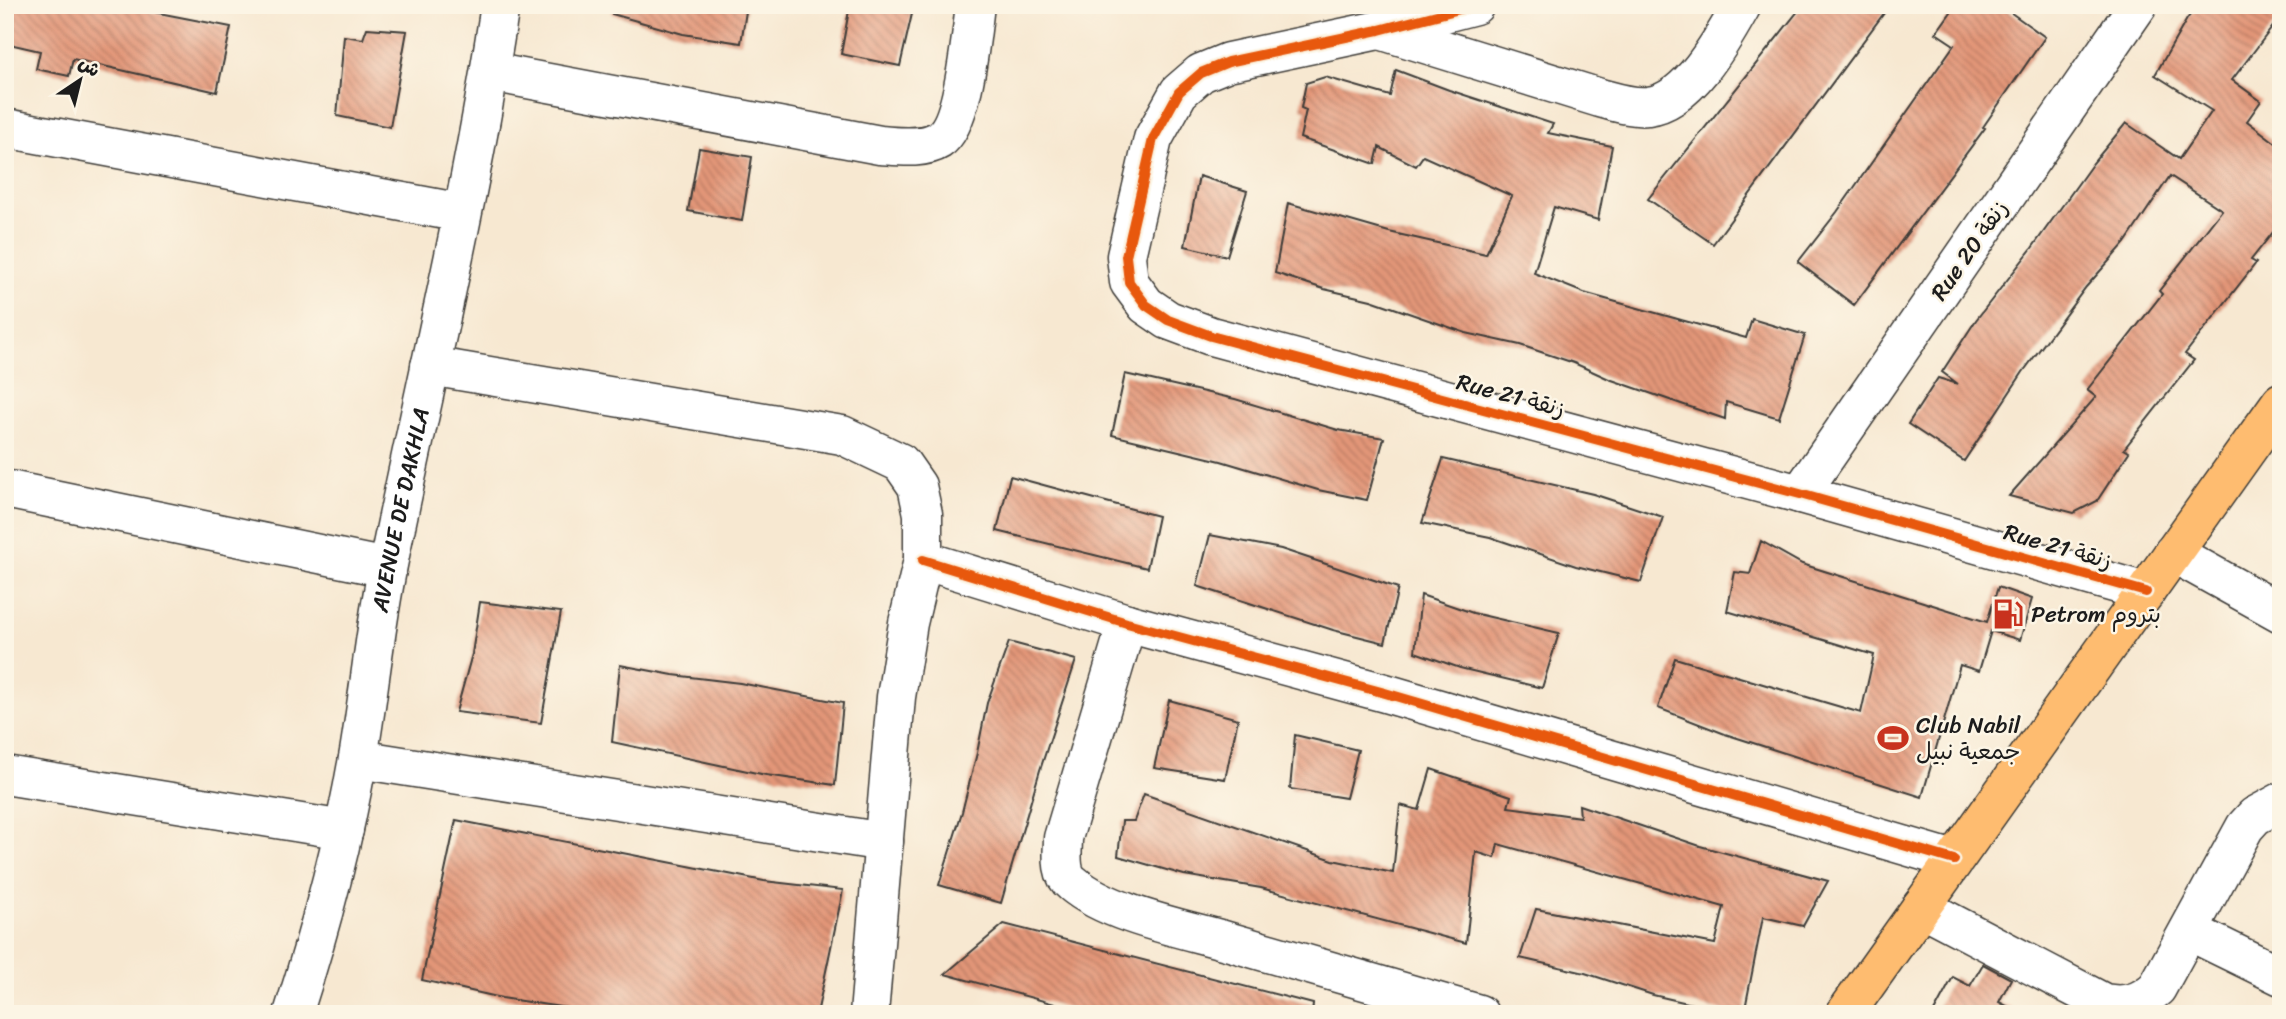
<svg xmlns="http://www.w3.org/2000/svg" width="2286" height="1019" font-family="Sriracha,'Playpen Sans Arabic',sans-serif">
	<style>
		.building { fill: url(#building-back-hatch) }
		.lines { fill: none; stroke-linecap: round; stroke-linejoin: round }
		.minor-casing { stroke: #3d3b37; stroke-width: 41 }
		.major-casing { stroke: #3d3b37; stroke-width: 41 }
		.minor { stroke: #fff; stroke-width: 38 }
		.major { stroke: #febc70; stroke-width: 38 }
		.cycleway-casing { stroke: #fcf5e5; stroke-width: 15 }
		.cycleway { stroke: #e8590c; stroke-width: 10 }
		.labels { text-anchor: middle; stroke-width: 5; stroke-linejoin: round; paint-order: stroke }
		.street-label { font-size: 23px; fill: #1c1c1c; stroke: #fcf5e5 }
		.poi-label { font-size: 23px; fill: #1c1c1c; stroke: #fcf5e5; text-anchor: start }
	</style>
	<defs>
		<pattern id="building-back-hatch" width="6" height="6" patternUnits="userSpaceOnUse" patternTransform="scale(1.75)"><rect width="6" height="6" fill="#e39678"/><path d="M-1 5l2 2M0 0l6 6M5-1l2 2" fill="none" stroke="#b77a62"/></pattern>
	</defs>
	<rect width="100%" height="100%" fill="#fcf5e5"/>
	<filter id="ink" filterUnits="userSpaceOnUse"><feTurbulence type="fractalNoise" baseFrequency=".0143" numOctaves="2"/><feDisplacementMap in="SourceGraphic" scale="14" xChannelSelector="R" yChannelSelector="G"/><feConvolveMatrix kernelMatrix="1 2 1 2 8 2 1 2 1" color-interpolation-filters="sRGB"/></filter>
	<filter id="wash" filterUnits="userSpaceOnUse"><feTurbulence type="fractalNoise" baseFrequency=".00686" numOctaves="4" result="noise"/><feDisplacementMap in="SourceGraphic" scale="28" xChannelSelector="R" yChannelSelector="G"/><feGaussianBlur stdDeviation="1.57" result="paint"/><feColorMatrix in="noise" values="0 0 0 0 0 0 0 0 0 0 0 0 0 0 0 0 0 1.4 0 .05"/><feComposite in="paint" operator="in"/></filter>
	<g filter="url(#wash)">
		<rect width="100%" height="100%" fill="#f7e8d1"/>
		<g id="blocks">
			<path class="building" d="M5,5H118L231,27L217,92L73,59L69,76L36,69L40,51L5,43Z
				M613,5H747L741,43L683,34L612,14Z
				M850,5H914L900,66L841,54Z
				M1803,5H1890L1713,244L1648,199Z
				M1956,5H2000L2045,37L1983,127L1985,128L1854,305L1798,262L1837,212L1954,45L1936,33Z
				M2198,5H2281V16L2232,80L2261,101L2247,121L2281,147V222L2251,260L2256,263L2185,354L2194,360L2124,449L2129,452L2097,501L2074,513L2009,496L2096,397L2087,390L2162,294L2159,291L2222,210L2170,176L2125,243L2086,287L2023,372L1964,461L1908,424L1938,378L1958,384L1942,372L1976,320L2032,248L2093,163L2126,123L2179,159L2212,111L2155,75L2187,19Z
				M367,28L407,31L390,127L337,116L344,36L363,39Z
				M1396,70L1449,90L1553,124L1548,133L1612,146L1598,220L1554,207L1534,273L1584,293L1746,338L1752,319L1805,335L1779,418L1726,402L1725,419L1609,379L1574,363L1520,345L1466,333L1371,300L1324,289L1275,273L1288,203L1389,232L1486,254L1512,196L1423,156L1416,166L1379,147L1375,164L1300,138L1306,110L1301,108L1306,83L1325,77L1390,96Z
				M699,148L752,157L742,221L688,211Z
				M1199,176L1247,191L1227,256L1185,246Z
				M1125,374L1235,399L1338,430L1384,438L1367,500L1318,490L1221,461L1112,435Z
				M1443,459L1593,494L1663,517L1641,582L1576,566L1490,537L1422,523Z
				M1010,476L1158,516L1147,568L997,531Z
				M1210,535L1281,549L1398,588L1385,643L1333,630L1197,586Z
				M1761,541L1802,564L1987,622L1998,587L2032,599L2020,640L1991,631L1979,671L1960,665L1922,797L1725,734L1658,708L1675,658L1861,713L1874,655L1727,611L1735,572L1750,574Z
				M1421,595L1473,613L1559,633L1542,688L1460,668L1415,652Z
				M480,602L561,612L541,723L456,712L472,654Z
				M1009,642L1076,660L1040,770L1001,903L939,885L962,812L977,753L987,703Z
				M620,665L673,675L740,683L843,703L835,785L766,775L612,742Z
				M1169,700L1238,719L1225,779L1154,768Z
				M1295,735L1358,750L1346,798L1290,789Z
				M1431,769L1511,796L1508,807L1580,817L1579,805L1700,846L1828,881L1803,926L1763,917L1744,1014H1735L1653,995L1585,973L1520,958L1536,909L1715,944L1724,907L1498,844L1495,858L1476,852L1466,943L1261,888L1184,875L1118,856L1122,821H1134L1144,794L1333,860L1393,873L1400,805L1419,810Z
				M456,820L764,881L843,890L817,1014H585L567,1008L502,998L422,980Z
				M1004,924L1313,1004L1312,1014H1091L945,974Z
				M1983,964L2011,979L1999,1002L2022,1014H1933L1953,977L1970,986Z"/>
		</g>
	</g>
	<g filter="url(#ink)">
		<use href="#blocks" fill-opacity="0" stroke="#3d3b37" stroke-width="2"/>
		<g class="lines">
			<g class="minor-casing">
				<g id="minor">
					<path d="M1475,5L1379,30L1228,62L1201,73L1179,92L1153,139L1126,256L1129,282L1146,305L1168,320L1211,336L1800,494L2146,592"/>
					<path d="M1380,30L1600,98C1615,102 1633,108 1648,106C1689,102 1724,37 1742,5"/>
					<path d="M490,72L880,145C897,146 923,150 939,140C964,124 971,35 975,5"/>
					<path d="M5,128L462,213"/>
					<path d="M430,366L842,435L901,463L917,486L923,514V560L908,623L896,697L869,1014"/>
					<path d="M5,489L387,568"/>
					<path d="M1800,494L2138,5"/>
					<path d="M2173,553L2281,613"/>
					<path d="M923,560L1127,623L1385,693L1954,860"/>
					<path d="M1127,623L1063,838C1063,852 1059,873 1072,883C1108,914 1181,928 1227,941C1311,965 1395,990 1479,1014"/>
					<path d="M358,759L884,842"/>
					<path d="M5,775L344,830"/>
					<path d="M1921,907L2104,1003C2126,1007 2140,1003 2157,988L2245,827L2255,816L2281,802"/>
					<path d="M2189,931L2281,976"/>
					<path id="s1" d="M293,1014C320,930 343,845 358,758C369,694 375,628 388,565C426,378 472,193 500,5"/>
				</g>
			</g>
			<g class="major-casing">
				<path id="major" d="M1845,1014L2281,402"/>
			</g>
			<use href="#minor" class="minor"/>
			<use href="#major" class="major"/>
			<g class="cycleway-casing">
				<path id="cycleway" d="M1475,5L1379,30L1228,62L1201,73L1179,92L1153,139L1126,256L1129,282L1146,305L1168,320L1211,336L1800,494L2146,592
					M923,560L1127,623L1385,693L1954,860"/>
			</g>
			<use href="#cycleway" class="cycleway"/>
		</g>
	</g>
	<defs>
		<g id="fuel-bare" transform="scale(2.415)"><path d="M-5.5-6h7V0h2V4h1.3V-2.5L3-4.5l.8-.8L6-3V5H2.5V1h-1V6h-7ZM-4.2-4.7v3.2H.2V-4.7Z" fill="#c8321e" stroke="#fcf5e5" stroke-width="2.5" paint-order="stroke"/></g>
		<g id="stadium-bare" transform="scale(2.415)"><path d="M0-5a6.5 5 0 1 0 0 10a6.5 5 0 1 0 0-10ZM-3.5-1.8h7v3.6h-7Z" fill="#c8321e" stroke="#fcf5e5" stroke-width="2.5" paint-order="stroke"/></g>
	</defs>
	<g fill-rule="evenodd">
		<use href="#fuel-bare" x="2008" y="614"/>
		<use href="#stadium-bare" x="1893" y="738"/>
	</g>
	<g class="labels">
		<g class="street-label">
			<text transform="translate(1969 250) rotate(-55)" y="8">Rue 20 زنقة</text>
			<text transform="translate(1511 395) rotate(15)" y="8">Rue 21 زنقة</text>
			<text dy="8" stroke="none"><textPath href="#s1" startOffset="516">AVENUE DE DAKHLA</textPath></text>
			<text transform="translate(2058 546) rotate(16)" y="8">Rue 21 زنقة</text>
		</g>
		<g class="poi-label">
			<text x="2031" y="622">Petrom بتروم</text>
			<text x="1916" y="733">Club Nabil<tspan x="1916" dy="26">جمعية نبيل</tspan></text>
		</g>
	</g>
	<rect width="2286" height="1019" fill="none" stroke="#fcf5e5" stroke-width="28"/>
	<g transform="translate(80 80) rotate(35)" stroke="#fcf5e5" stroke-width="5" paint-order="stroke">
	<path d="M0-5L12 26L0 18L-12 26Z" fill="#1c1c1c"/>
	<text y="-10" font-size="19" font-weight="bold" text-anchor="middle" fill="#1c1c1c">ش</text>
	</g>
</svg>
